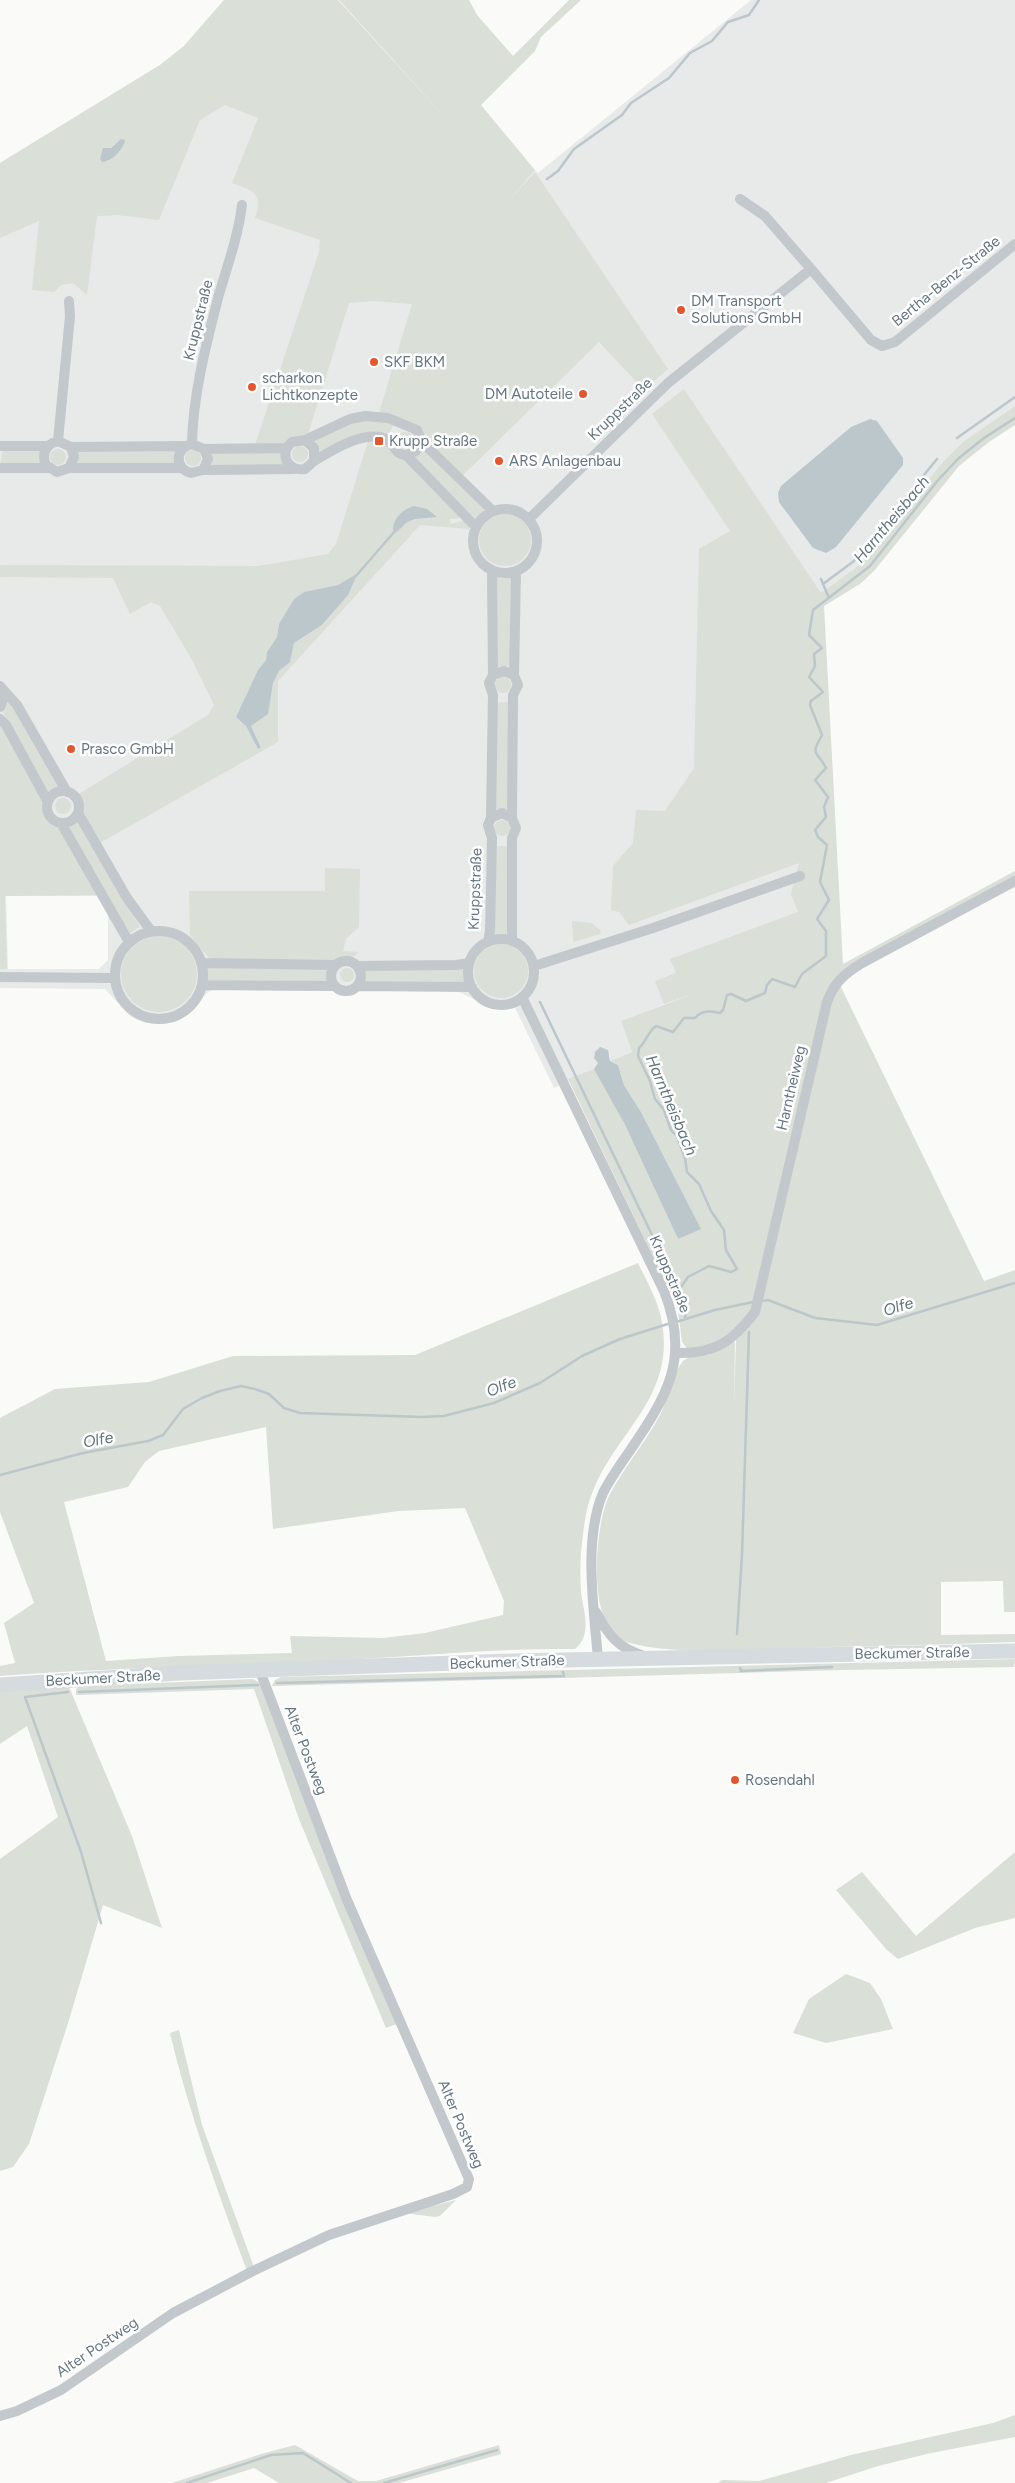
<svg xmlns="http://www.w3.org/2000/svg" width="1015" height="2483" font-family="Figtree,sans-serif">
	<style>
		.built { fill: #e8e9e9; fill-rule: evenodd }
		.green { fill: #dadfd7; fill-rule: evenodd }
		.water { fill: #bbc7cb }
		.lines { fill: none; stroke-linecap: round; stroke-linejoin: round }
		.stream { stroke: #bbc7cb; stroke-width: 2.5 }
		.minor { stroke: #c3c8cc; stroke-width: 10 }
		.primary { stroke: #d6dbdf; stroke-width: 15 }
		.poi-dot { fill: #e4572e; stroke: #fff; stroke-width: 2 }
		.labels { text-anchor: middle; stroke-width: 5; stroke-linejoin: round; paint-order: stroke }
		.street-label { font-size: 15px; fill: #657683; stroke: #fff }
		.poi-label { font-size: 15px; fill: #657683; stroke: #fff; text-anchor: start }
		.water-label { font-size: 16px; font-style: italic; fill: #60757c; stroke: #fff }
	</style>
	<rect width="100%" height="100%" fill="#fafaf8"/>
	<path class="built" d="M224,0H338L451,125V264L535,170L538,173L751,0H1015V406L964,441L941,464L861,564L823,598L841,936L621,1021L632,1052L610,1061V1056L595,1052L594,1058L598,1063L594,1069L554,1088L515,1008L499,1009L488,1006L457,991L367,990L346,994L330,990L216,989L208,992L188,1015L176,1022L162,1024L146,1023L131,1017L105,989L0,988V163L160,65L184,46ZM6,896H99L108,911V960L99,969H8Z"/>
	<path class="green" d="M224,0H338L451,124L339,0H469L477,15L513,56L569,0H581L541,37L535,51L481,105L535,170L506,204L535,172L668,369L644,390L599,342L461,477L424,440L379,413L412,304L374,301L349,303L307,437L283,445H255L319,252L320,240L255,218C263,193 254,191 232,183L258,118L225,105L200,120L159,220L117,215L97,216L87,295L73,283L61,285L54,292L32,290L39,221L0,238V163L160,65L184,46ZM119,140L123,147L107,162L100,159L103,148H111Z
		M684,389L821,593L861,564L941,464L964,441L1015,406V425L989,442L959,466L874,571L860,584L824,606L843,964L1015,871V878L972,901L839,983L984,1281L1015,1270V1612H1004L1003,1581L941,1582V1635L1015,1634V1642C953,1644 892,1646 830,1647C787,1649 648,1659 617,1637C588,1616 595,1525 609,1496C624,1467 646,1442 661,1413C669,1396 672,1375 683,1361L689,1357L708,1355L735,1341L734,1407L736,1340L732,1336L709,1348L689,1351L682,1342L678,1311L668,1287L671,1284L667,1286L568,1079L594,1069L597,1072L624,1123L678,1239L700,1228L641,1112L624,1085L618,1065L610,1061L632,1052L621,1021L695,993L664,1004L655,981L676,973L670,959L798,912L791,894L799,863L629,925L619,912L611,910L613,866L633,843L636,810L665,811L694,768L699,549L730,531L652,414Z
		M375,419L394,424L388,435L347,439L319,452L314,440L353,422Z
		M397 440a8 8 0 1 1 16 0a8 8 0 1 1-16 0Z
		M368,441L383,442L406,459L462,514L459,518L450,519L451,524L467,520L469,529L420,525L278,681V742L100,843L81,812L80,800L77,795L208,715L214,705L191,658L160,606L151,602L130,614L113,578L0,577V565L258,566L328,554L336,544ZM408,508L431,519L422,517L406,523L397,517ZM355,576L348,595L322,625L294,643L290,662L279,671L273,683L268,714L251,726L261,748L258,749L246,726L236,717L258,670L266,660L267,652L277,637L279,624L294,599L304,592L338,585Z
		M292 454a8 8 0 1 1 16 0a8 8 0 1 1-16 0Z
		M50 457a8 8 0 1 1 16 0a8 8 0 1 1-16 0Z
		M423,449L486,509L476,519L414,458Z
		M40,450V463H0L3,451Z
		M185 458a8 8 0 1 1 16 0a8 8 0 1 1-16 0Z
		M77,451H175V464L77,463Z
		M212,452H281L284,465H212Z
		M479 540a26 26 0 1 1 52 0a26 26 0 1 1-52 0Z
		M497,575H511L510,666L497,667Z
		M495 685a8 8 0 1 1 16 0a8 8 0 1 1-16 0Z
		M9,700L60,787L49,793L2,711Z
		M509,702L508,809H496V703Z
		M0,726L6,731L46,801V814L57,824L98,895L5,896L7,969H0Z
		M55 806a8 8 0 1 1 16 0a8 8 0 1 1-16 0Z
		M78,819L140,927L128,934L67,825Z
		M494 828a8 8 0 1 1 16 0a8 8 0 1 1-16 0Z
		M495,846H508V935H494Z
		M325,868L360,869L359,927L346,939L343,951L359,952L351,958L345,957L336,961L210,959L190,935L189,891H325Z
		M572,921L592,923L601,931L600,934L573,942Z
		M121 974a38 38 0 1 1 76 0a38 38 0 1 1-76 0Z
		M474 971a27 27 0 1 1 54 0a27 27 0 1 1-54 0Z
		M340 975a7 7 0 1 1 14 0a7 7 0 1 1-14 0Z
		M206,968H328L329,981L206,980Z
		M366,969H464L466,982L366,981Z
		M638,1263C647,1282 659,1302 662,1323C675,1397 617,1431 593,1491C586,1507 584,1525 582,1543C580,1558 580,1576 581,1592C583,1610 593,1634 575,1649C498,1648 422,1656 345,1660C230,1667 115,1667 0,1676V1666L15,1663L4,1623L34,1603L0,1512V1418L55,1389L149,1382L233,1356L415,1355ZM266,1427L273,1529L398,1511L465,1508L504,1601L503,1615L425,1633L383,1638L290,1636L292,1653L179,1656L106,1661L64,1502L128,1487L145,1462L159,1451Z
		M1015,1659L1014,1667L843,1670L272,1686L275,1680L281,1677Z
		M253,1679L260,1683L399,2023L386,2028L299,1819L254,1689L76,1695V1689L80,1686Z
		M69,1687L132,1836L162,1928L103,1905L69,2020L29,2144L13,2167L0,2171V1859L58,1817L27,1726L0,1744V1691Z
		M1015,1852V1918L975,1928L898,1959L887,1950L836,1890L862,1872L916,1936Z
		M846,1974L870,1983L881,1999L893,2029L826,2043L793,2033L809,1999Z
		M179,2030L202,2125L254,2267L247,2271C218,2192 189,2114 170,2033Z
		M456,2200L440,2216L435,2217L404,2213Z
		M1015,2415V2437L931,2453L878,2466L826,2483H718L722,2480L759,2481L851,2455L993,2423Z
		M295,2445L358,2481H376L499,2445L501,2454L399,2483H279L254,2468L207,2483H172L261,2454Z"/>
	<path class="water" d="M121,139L125,140C124,149 111,162 102,162L100,159L103,148H111Z
		M870,419L877,421L903,458V465L836,547L826,553L813,548L779,502L778,493L781,486L851,427Z
		M414,506L427,509L437,517L415,519L406,523L397,532L393,530C393,518 403,509 414,506Z
		M355,575L356,577L348,595L322,625L294,643L290,662L279,671L273,683L268,714L251,726L261,748L258,749L246,726L236,717L258,670L266,660L267,652L277,637L279,624L294,599L304,592L338,585Z
		M600,1047L608,1050L610,1061L618,1065L624,1085L641,1112L701,1229L678,1239L624,1123L594,1069L598,1063L594,1058L595,1052Z"/>
	<g class="lines">
		<path class="stream" d="M547,179L558,171L574,149L622,115L631,103L669,78L690,53L712,41L728,22L749,15L759,0
			M957,438L1015,397
			M356,576L395,531
			M821,579L828,596
			M823,584L854,561L937,459
			M540,1002L678,1289
			M761,1301L768,1300L815,1318L877,1325L1015,1283
			M685,1319L686,1308L679,1290L688,1277L709,1266L731,1272L737,1269L726,1250L724,1230L711,1211L699,1184L687,1172L685,1158L677,1136L671,1130L664,1110L655,1099L650,1081L638,1056L639,1048C646,1042 649,1030 656,1026L673,1032L684,1018H695C702,1010 710,1011 720,1013L723,1010L727,995L731,994L746,1001L765,993L767,985L772,979L795,987L802,974L826,956V931L817,919L829,900L820,882L827,845L818,837L815,830L826,817L824,807L828,797L815,780L826,768C816,749 810,757 822,735L810,705L811,701L823,692L809,677L815,666L814,654L822,648L809,635L813,610L870,566L939,479L959,458L984,438L1015,418
			M676,1322L715,1310L753,1302
			M0,1475L83,1453L148,1441L163,1435L183,1409L202,1398L220,1391L241,1386L255,1389L269,1394L284,1408L300,1413L422,1417L444,1416L494,1403L540,1383L582,1356L620,1339L671,1323
			M737,1634L742,1555L749,1332
			M740,1668L741,1671L832,1667
			M277,1683L564,1676L563,1672
			M68,1692L25,1697L81,1852L101,1923
			M79,1692L258,1685
			M187,2483L271,2455L303,2453L351,2483
			M384,2483L497,2450"/>
		<path class="minor" d="M740,199L765,216L811,269
			M305,440L314,448V461L305,469C288,472 278,454 292,442L305,440L350,419L365,416L388,418L417,430L421,441L493,511
			M58,441L70,316L69,301
			M192,444C193,394 206,345 218,298C227,267 238,237 242,205
			M0,446H47
			M71,447L74,457L69,468L57,472L46,465C41,454 46,444 58,441L71,447L185,446
			M204,449L208,459L203,470L191,473C174,468 175,448 192,444L204,449L286,448
			M406,455L476,527
			M314,461C331,451 365,429 386,439C395,444 393,454 406,455L416,451L421,441
			M0,468H49
			M69,468H182
			M203,470L294,469
			M473 541a32 32 0 1 1 64 0a32 32 0 1 1-64 0Z
			M529,519L668,383L811,269L871,340L882,346L895,342L1015,244
			M493,675L504,671L514,675
			M0,686L17,705L67,792
			M0,707L4,697L2,689
			M0,719L6,725L48,802
			M47 807a16 16 0 1 1 32 0a16 16 0 1 1-32 0Z
			M78,813L127,898L151,931
			M491,818L502,813L512,818
			M61,823L129,942
			M115 975a44 44 0 1 1 88 0a44 44 0 1 1-88 0Z
			M468 972a33 33 0 1 1 66 0a33 33 0 1 1-66 0Z
			M512,940V838L516,828L512,818L513,695L518,685L514,675L516,571
			M488,942L490,931L492,838L488,825L491,818L493,695L489,683L493,675L492,570
			M331 976a15 15 0 1 1 30 0a15 15 0 1 1-30 0Z
			M202,963L335,965
			M358,966L456,965L469,963
			M534,966L653,928L800,876
			M0,977L114,978
			M202,985L334,986
			M358,986L472,987
			M522,997L664,1291C691,1359 667,1396 629,1452C620,1465 610,1479 603,1493C583,1540 594,1609 598,1659
			M676,1353C715,1354 732,1342 755,1312L827,1002C834,983 844,974 862,963L1015,881
			M596,1612C608,1635 618,1648 644,1656
			M0,2416L17,2411L61,2390L173,2313L251,2272L329,2235L453,2194L467,2187L469,2179L347,1900L260,1671"/>
		<path class="primary" d="M0,1685L179,1673L513,1661L1015,1651"/>
	</g>
	<g class="poi-dot">
		<circle cx="681" cy="310" r="5"/>
		<circle cx="374" cy="362" r="5"/>
		<circle cx="252" cy="387" r="5"/>
		<circle cx="583" cy="394" r="5"/>
		<rect x="374" y="436" width="10" height="10" rx="2.5"/>
		<circle cx="499" cy="461" r="5"/>
		<circle cx="71" cy="749" r="5"/>
		<circle cx="735" cy="1780" r="5"/>
	</g>
	<g class="labels">
		<g class="street-label">
			<text transform="translate(946 281) rotate(-39)" y="5">Bertha-Benz-Straße</text>
			<text transform="translate(198 320) rotate(-76)" y="5">Kruppstraße</text>
			<text transform="translate(620 409) rotate(-44)" y="5">Kruppstraße</text>
			<text transform="translate(475 889) rotate(-88)" y="5">Kruppstraße</text>
			<text transform="translate(791 1088) rotate(-77)" y="5">Harntheiweg</text>
			<text transform="translate(670 1274) rotate(67)" y="5">Kruppstraße</text>
			<text transform="translate(912 1653) rotate(-1)" y="5">Beckumer Straße</text>
			<text transform="translate(507 1662) rotate(-2)" y="5">Beckumer Straße</text>
			<text transform="translate(103 1678) rotate(-3)" y="5">Beckumer Straße</text>
			<text transform="translate(306 1750) rotate(69)" y="5">Alter Postweg</text>
			<text transform="translate(461 2124) rotate(67)" y="5">Alter Postweg</text>
			<text transform="translate(97 2347) rotate(-34)" y="5">Alter Postweg</text>
		</g>
		<g class="poi-label">
			<text x="691" y="306">DM Transport<tspan x="691" dy="17">Solutions GmbH</tspan></text>
			<text x="384" y="367">SKF BKM</text>
			<text x="262" y="383">scharkon<tspan x="262" dy="17">Lichtkonzepte</tspan></text>
			<text x="573" y="399" text-anchor="end">DM Autoteile</text>
			<text x="389" y="446">Krupp Straße</text>
			<text x="509" y="466">ARS Anlagenbau</text>
			<text x="81" y="754">Prasco GmbH</text>
			<text x="745" y="1785">Rosendahl</text>
		</g>
		<g class="water-label">
			<text transform="translate(891 519) rotate(-50)" y="6">Harntheisbach</text>
			<text transform="translate(672 1105) rotate(67)" y="6">Harntheisbach</text>
			<text transform="translate(898 1306) rotate(-17)" y="6">Olfe</text>
			<text transform="translate(501 1386) rotate(-21)" y="6">Olfe</text>
			<text transform="translate(98 1439) rotate(-11)" y="6">Olfe</text>
		</g>
	</g>
</svg>
